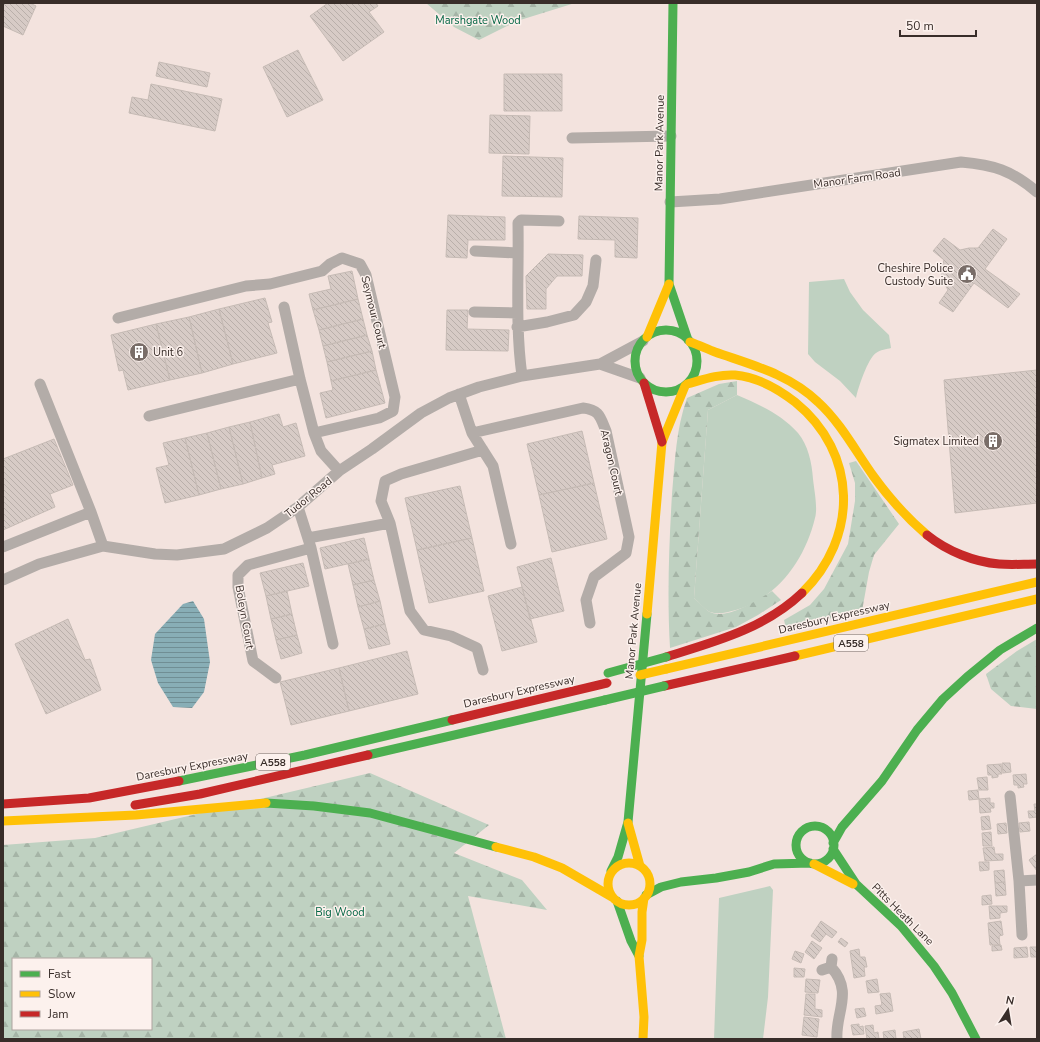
<svg xmlns="http://www.w3.org/2000/svg" width="1040" height="1042" font-family="'Nunito Sans',sans-serif">
	<style>
		.green { fill: #bfd1c1 }
		.forest { fill: url(#forest-firs); fill-rule: evenodd }
		.water { fill: url(#water-rules) }
		.building { fill: url(#building-back-hatch); stroke: #c6bbb5 }
		.lines { fill: none; stroke-linecap: round; stroke-linejoin: round }
		.street { stroke: #b3aca8; stroke-width: 11 }
		.fast { stroke: #4caf50; stroke-width: 9 }
		.slow { stroke: #ffc107; stroke-width: 9 }
		.jam { stroke: #c62828; stroke-width: 9 }
		.fast-bridge { stroke: #4caf50; stroke-width: 9 }
		.slow-bridge { stroke: #ffc107; stroke-width: 9 }
		.labels { text-anchor: middle; stroke-width: 3; stroke-linejoin: round; paint-order: stroke }
		.shield { fill: #fcf1ed; stroke: #736864; stroke-width: 1 }
		.shield-label { font-size: 10px; font-weight: bold; fill: #382d29 }
		.park-label { font-size: 11px; fill: #046645; stroke: #fcf1ed }
		.street-label { font-size: 11px; fill: #382d29; stroke: #fcf1ed }
		.poi-label { font-size: 11px; fill: #382d29; stroke: #fcf1ed; text-anchor: end }
	</style>
	<defs>
		<pattern id="forest-firs" width="22" height="20" patternUnits="userSpaceOnUse"><rect width="22" height="20" fill="#bfd1c1"/><path d="M5 1l3.5 6h-7zM16 11l3.5 6h-7z" fill="#a5b4a6"/></pattern>
		<pattern id="water-rules" width="6" height="5" patternUnits="userSpaceOnUse"><rect width="6" height="5" fill="#88aeb6"/><path d="M0 2.5h6" fill="none" stroke="#708e94"/></pattern>
		<pattern id="building-back-hatch" width="6" height="6" patternUnits="userSpaceOnUse"><rect width="6" height="6" fill="#d7cbc6"/><path d="M-1 5l2 2M0 0l6 6M5-1l2 2" fill="none" stroke="#b9afaa"/></pattern>
	</defs>
	<rect width="100%" height="100%" fill="#f3e3de"/>
	<path class="green" d="M844,279L850,292L863,310L889,335L891,348C887,349 880,350 876,353C868,358 858,388 856,398L840,381L815,362L808,354L809,282Z
		M737,395C760,405 781,414 798,433C808,445 812,463 813,479C814,489 818,508 815,518C805,559 779,597 736,610C728,612 719,615 710,612C705,610 699,602 694,598L708,410Z
		M770,886L773,890L768,997L763,1039H714L719,898Z"/>
	<path class="forest" d="M426,3H575L517,21L479,40L454,27Z
		M737,381V395L708,410L694,598C699,602 703,607 708,611C725,622 758,600 772,591L781,600L758,615L736,627L670,648C667,596 669,545 672,494C675,461 676,429 687,398L719,384Z
		M856,461L899,524L874,555L869,572L862,611L786,629L784,620L810,605L824,589L848,544L855,501V483L849,463Z
		M1037,639V709L1011,706L991,689L986,674L1017,651Z
		M370,773L489,825L454,853L522,880L547,910L468,896L506,1039H3V845L95,838ZM13,959H151V1029H13Z"/>
	<path class="water" d="M193,601L204,619L210,662L204,692L192,708L173,707L158,683L151,660L155,634L183,604Z"/>
	<path class="building" d="M3,3H30L36,6L23,35L3,26Z
		M328,3H376L378,6L369,12L384,32L343,61L310,16Z
		M298,50L323,100L287,117L263,67Z
		M159,62L210,73L207,87L156,76Z
		M504,74H562V111H504Z
		M151,84L222,99L215,131L129,113L132,97L148,100Z
		M490,115L530,116L529,154L489,153Z
		M503,156L563,158L562,197L502,196Z
		M448,215L505,217V240H468L467,258L446,257Z
		M579,216L638,218L637,258L615,257V240L578,239Z
		M993,229L1007,239L985,269L1020,294L1008,308L974,283L953,312L939,303L948,290L942,279L941,269L944,260L933,251L944,238L960,250L969,248H978Z
		M548,254L583,255L582,276H557L546,289V309H527L526,276Z
		M352,271L358,299L313,310L309,294L331,289L328,276Z
		M265,298L272,322L268,323L277,353L233,364L219,309Z
		M358,299L363,319L319,330L313,310Z
		M219,309L233,364L202,373L189,317Z
		M447,310H468L467,329L509,330L508,351L446,350Z
		M189,317L202,373L170,380L156,324Z
		M363,319L367,335L323,346L319,330Z
		M156,324L170,380L128,390L123,370L119,371L111,335Z
		M367,335L372,351L327,362L323,346Z
		M372,351L376,370L331,381L327,362Z
		M376,370L385,403L326,418L320,393L333,390L331,381Z
		M1037,370V503L955,513L944,380Z
		M279,414L283,427L296,423L305,456L272,465L275,474L262,478L250,422Z
		M250,422L262,478L243,484L229,427Z
		M229,427L243,484L221,489L207,433Z
		M582,431L594,483L539,495L527,444Z
		M207,433L221,489L199,495L185,438Z
		M185,438L199,495L165,503L156,468L169,465L163,443Z
		M54,439L73,485L50,494L55,507L3,530V459Z
		M594,483L607,539L552,552L539,495Z
		M460,486L472,538L417,550L405,498Z
		M364,538L369,559L325,569L320,548Z
		M472,538L484,591L429,603L417,550Z
		M551,558L564,611L530,619L517,567Z
		M369,559L374,580L353,585L348,564Z
		M303,563L309,586L266,596L260,573Z
		M374,580L380,601L358,607L353,585Z
		M522,587L537,642L502,651L488,596Z
		M287,591L292,614L271,619L266,596Z
		M380,601L385,624L364,629L358,607Z
		M292,614L297,635L276,640L271,619Z
		M68,619L85,660L90,659L101,690L46,714L15,644Z
		M385,624L390,644L369,649L364,629Z
		M297,635L302,653L281,659L276,640Z
		M407,651L418,694L349,711L339,668Z
		M339,668L349,711L291,725L280,682Z
		M1002,763H1010L1011,772L1003,773Z
		M1001,764L1002,774H998V777L992,778V775H988L987,765Z
		M1026,774L1027,784H1023L1024,787L1018,788V785H1014L1013,775Z
		M987,777L988,790H979L977,778Z
		M978,790L979,799L969,800L968,791Z
		M990,798V803H994V808H990L991,812L980,813L979,799Z
		M1034,804H1037V817L1029,818L1028,811H1035Z
		M989,816L991,829L982,830L981,817Z
		M1029,822L1030,831L1020,832L1019,823Z
		M1006,823L1007,833L998,834L997,824Z
		M991,832L992,846H983L982,833Z
		M994,847L995,854H1003V860L985,861L983,848Z
		M1037,854V871L1029,860Z
		M979,862H989V870L980,871Z
		M1004,870L1005,882L995,883L994,871Z
		M1005,882L1006,895L996,896L995,883Z
		M991,895L992,904L982,905V896Z
		M989,906H1007V912L1000,913V918L990,919Z
		M821,921L837,932L832,938L826,934L820,942L811,936Z
		M1001,921L1003,935L999,936L1000,945H990L988,923Z
		M841,938L848,943L845,947L838,942Z
		M812,941L822,948L814,959L805,952Z
		M1001,945L1002,950L992,951V946Z
		M1027,947L1028,957L1014,958V948Z
		M1030,947H1037V957H1031Z
		M859,949L860,957H865L867,967H864L865,976L854,978L850,951Z
		M795,951L804,954L801,963L792,959Z
		M794,968L805,969L804,977H794Z
		M806,979L820,980L818,993L805,992Z
		M877,979L879,992L868,993L866,981Z
		M890,993L893,1011L876,1014L875,1006L882,1005L880,994Z
		M806,994H815V1009L822,1010V1017L804,1015Z
		M864,1008L866,1016L857,1018L855,1009Z
		M804,1017L819,1019L817,1037L802,1035Z
		M859,1024V1027L863,1026L864,1034L853,1035L851,1025Z
		M873,1025L874,1033L878,1032L879,1039H867L865,1026Z
		M919,1029L921,1039H904L903,1032Z
		M895,1030L896,1039H884L883,1032Z"/>
	<g class="lines">
		<path class="street" d="M572,138L671,136
			M670,202L720,199L961,162C994,165 1011,170 1037,192
			M475,251L518,253
			M284,307L300,379L314,433L321,451L339,471
			M474,312L517,313
			M118,318L246,286L270,284L322,271L330,264L342,258L360,264L366,275L395,397L393,411L379,418L314,433
			M517,327L547,322L574,315L586,302L593,286L596,260
			M600,364L640,378
			M522,376C515,325 519,274 518,223L521,220L559,221
			M40,384L91,512L103,546
			M459,394L472,433L493,466L511,544
			M149,416L300,379
			M472,433L583,408C600,410 600,417 606,431L629,537L626,553L594,577L586,600L590,623
			M483,450L401,474L385,481L381,501L390,523L410,611L424,630L451,636L477,648L483,670
			M298,507L311,548L333,644
			M308,538L390,523
			M3,547L91,512
			M3,580L39,564L103,546L155,554L177,555L224,549L267,528L298,507L339,471L372,449L421,413L449,398L479,387L522,376L600,364L643,341
			M276,678L253,661L238,587V575L248,565L311,548
			M1010,796L1019,881L1022,935
			M1019,881L1037,880
			M831,967C854,992 835,1013 837,1039
			M822,970L831,967L832,959"/>
		<path class="fast" d="M673,3L669,284L688,340
			M635 361a31 31 0 1 1 62 0a31 31 0 1 1-62 0Z
			M368,755L605,700
			M179,781L305,755L452,720
			M266,803L314,806L370,813L496,847
			M796 845a19 19 0 1 1 38 0a19 19 0 1 1-38 0Z
			M833,843L842,827L882,781L917,730L943,699L967,677L1000,650L1037,628
			M833,849L856,884L901,926L934,966L952,993L976,1039
			M611,871L618,857L628,822L647,614
			M646,895L661,887L681,882L716,878L749,872L774,864L810,863
			M617,901L631,941L639,956"/>
		<path class="slow" d="M647,337L669,284
			M690,342C699,345 707,349 715,352C752,365 789,374 818,402C841,423 856,452 874,477C890,499 907,518 927,535
			M687,384C702,380 718,374 735,375C757,377 777,388 795,402C858,453 859,537 802,593
			M647,614L662,442L685,386
			M795,656L1037,599
			M666,669L1037,582
			M3,821L136,815L266,803
			M628,823L640,866
			M496,847L534,857L562,868L612,897
			M608 884a21 21 0 1 1 42 0a21 21 0 1 1-42 0Z
			M814,864L853,884
			M643,1039L644,1017L639,956L642,940V912L644,898"/>
		<path class="jam" d="M644,383L662,442
			M927,535C947,551 974,562 999,564C1012,565 1024,564 1037,564
			M666,657C714,642 764,629 802,593
			M664,686L795,656
			M452,720L607,683
			M3,804L89,798L179,781
			M135,805L200,794L368,755"/>
		<path class="fast-bridge" d="M608,673L666,657
			M605,700L664,686"/>
		<path class="slow-bridge" d="M640,675L666,669"/>
	</g>
	<defs>
		<g id="civic-disc" transform="scale(1)"><circle r="9.5" fill="#796d68" stroke="#fcf1ed"/><path d="M-.6-6.5H3V-4.5H.6V-3L4-1V1h2V6H-6V1h2V-1L-.6-3ZM-1.2 2.5V6h2.4V2.5Z" fill="#fff"/></g>
		<g id="building-disc" transform="scale(1)"><circle r="9.5" fill="#796d68" stroke="#fcf1ed"/><path d="M-4-6H4V6H1V3H-1V6H-4ZM-2.5-4.3h1.7v1.8h-1.7ZM.8-4.3h1.7v1.8H.8ZM-2.5-1h1.7V.8h-1.7ZM.8-1h1.7V.8H.8Z" fill="#fff"/></g>
	</defs>
	<g fill-rule="evenodd">
		<use href="#civic-disc" x="967" y="274"/>
		<use href="#building-disc" x="139" y="352"/>
		<use href="#building-disc" x="993" y="441"/>
	</g>
	<g class="labels">
		<g class="shield">
			<rect x="834" y="635" width="34" height="16" rx="3"/>
			<rect x="256" y="754" width="34" height="16" rx="3"/>
		</g>
		<g class="shield-label">
			<text x="851" y="647">A558</text>
			<text x="273" y="766">A558</text>
		</g>
		<g class="park-label">
			<text x="478" y="24">Marshgate Wood</text>
			<text x="340" y="916">Big Wood</text>
		</g>
		<g class="street-label">
			<text transform="translate(659 143) rotate(-89)" y="4">Manor Park Avenue</text>
			<text transform="translate(857 178) rotate(-8)" y="4">Manor Farm Road</text>
			<text transform="translate(374 312) rotate(76)" y="4">Seymour Court</text>
			<text transform="translate(612 462) rotate(77)" y="4">Aragon Court</text>
			<text transform="translate(308 497) rotate(-39)" y="4">Tudor Road</text>
			<text transform="translate(245 617) rotate(80)" y="4">Boleyn Court</text>
			<text transform="translate(834 617) rotate(-13)" y="4">Daresbury Expressway</text>
			<text transform="translate(633 631) rotate(-85)" y="4">Manor Park Avenue</text>
			<text transform="translate(519 691) rotate(-13)" y="4">Daresbury Expressway</text>
			<text transform="translate(192 766) rotate(-11)" y="4">Daresbury Expressway</text>
			<text transform="translate(903 914) rotate(45)" y="4">Pitts Heath Lane</text>
		</g>
		<g class="poi-label">
			<text x="953" y="272">Cheshire Police<tspan x="953" dy="13">Custody Suite</tspan></text>
			<text x="153" y="356" text-anchor="start">Unit 6</text>
			<text x="979" y="445">Sigmatex Limited</text>
		</g>
	</g>
	<rect width="1040" height="1042" fill="none" stroke="#382d29" stroke-width="8"/>
	<rect x="12" y="958" width="140" height="72" fill="#fcf1ed" stroke="#aea39f"/>
	<rect x="20" y="971" width="20" height="6" fill="#4caf50" stroke="#aea39f"/>
	<text x="48" y="978" font-size="12" fill="#382d29">Fast</text>
	<rect x="20" y="991" width="20" height="6" fill="#ffc107" stroke="#aea39f"/>
	<text x="48" y="998" font-size="12" fill="#382d29">Slow</text>
	<rect x="20" y="1011" width="20" height="6" fill="#c62828" stroke="#aea39f"/>
	<text x="48" y="1018" font-size="12" fill="#382d29">Jam</text>
	<g transform="translate(1008 1010) rotate(12)" stroke="#fcf1ed" stroke-width="3" paint-order="stroke">
	<path d="M0-3L7 15L0 10L-7 15Z" fill="#382d29"/>
	<text y="-6" font-size="11" font-weight="bold" text-anchor="middle" fill="#382d29">N</text>
	</g>
	<path d="M900 30v6h76v-6" fill="none" stroke="#382d29" stroke-width="2"/>
	<text x="906" y="30" font-size="12" fill="#382d29" stroke="#fcf1ed" stroke-width="3" paint-order="stroke">50 m</text>
</svg>
